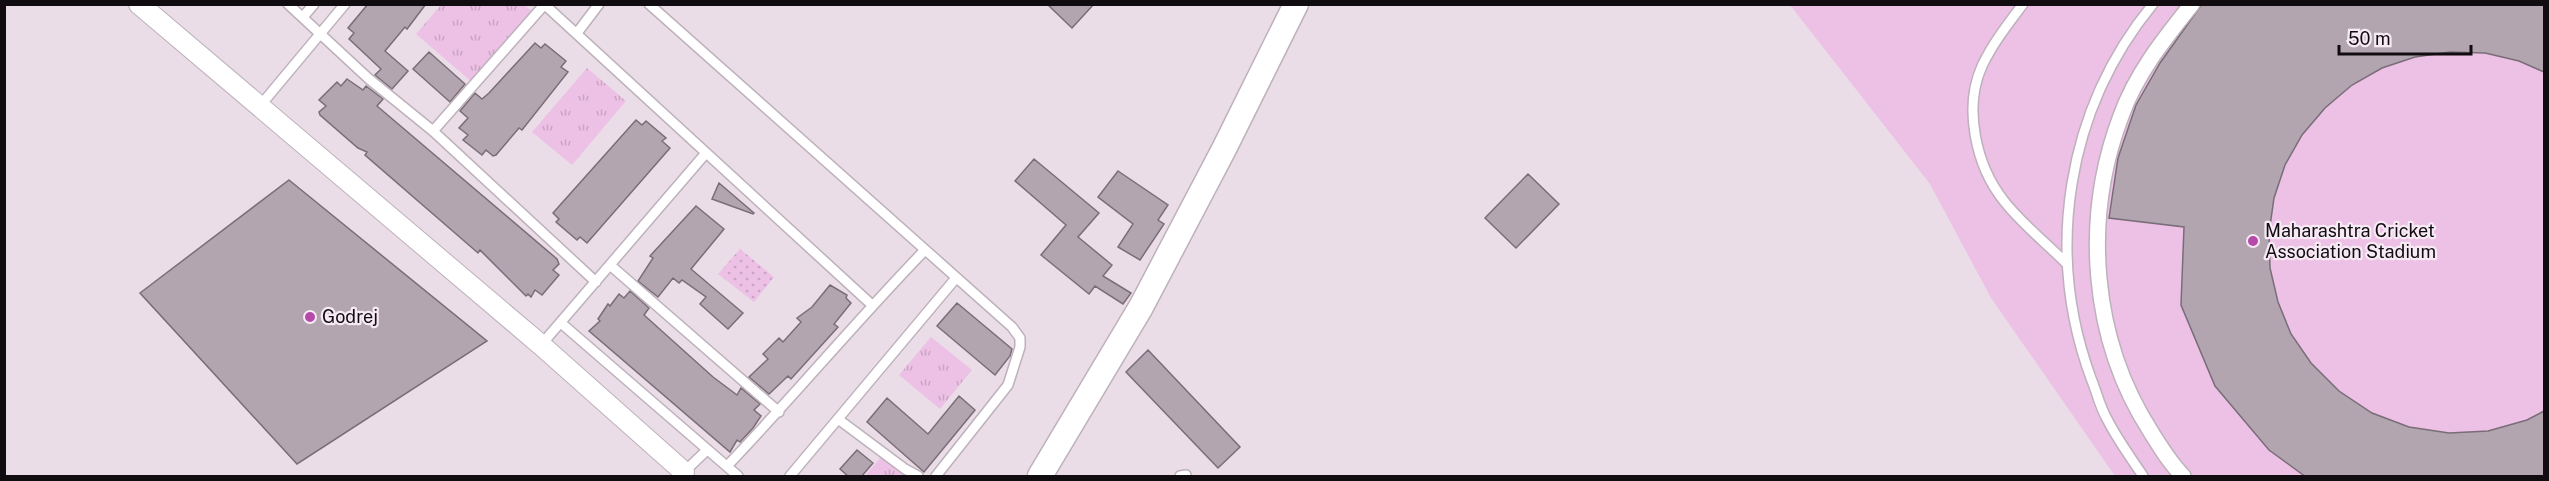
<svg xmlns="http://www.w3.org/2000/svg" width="2549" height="481" font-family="'Public Sans',sans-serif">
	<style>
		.grass { fill: url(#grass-dots) }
		.park { fill: url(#park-tufts) }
		.pitch { fill: #edc0e5 }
		.building { fill: #b2a5b0; stroke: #796d77; stroke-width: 1.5 }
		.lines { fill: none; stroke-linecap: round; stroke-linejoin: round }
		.service-casing { stroke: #bdb1bb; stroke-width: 12 }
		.pedestrian-casing { stroke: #bdb1bb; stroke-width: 18 }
		.minor-casing { stroke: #bdb1bb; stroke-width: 22 }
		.tertiary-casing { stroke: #bdb1bb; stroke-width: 27 }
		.service { stroke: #fff; stroke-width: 9 }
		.pedestrian { stroke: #fff; stroke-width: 15 }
		.minor { stroke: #fff; stroke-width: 20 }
		.tertiary { stroke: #fff; stroke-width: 24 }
		.poi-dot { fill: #b64aaa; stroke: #f7eaf5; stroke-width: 2 }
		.labels { text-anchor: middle; stroke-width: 4.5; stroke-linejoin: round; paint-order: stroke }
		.poi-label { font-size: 18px; fill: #100c10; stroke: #f7eaf5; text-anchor: start }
	</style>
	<defs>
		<pattern id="grass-dots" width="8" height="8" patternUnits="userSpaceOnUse" patternTransform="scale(1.5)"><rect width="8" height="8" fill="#edc0e5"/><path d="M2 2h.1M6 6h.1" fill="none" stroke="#caa4c3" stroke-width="1.8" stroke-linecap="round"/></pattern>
		<pattern id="park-tufts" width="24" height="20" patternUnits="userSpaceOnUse" patternTransform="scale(1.5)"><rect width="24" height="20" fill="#edc0e5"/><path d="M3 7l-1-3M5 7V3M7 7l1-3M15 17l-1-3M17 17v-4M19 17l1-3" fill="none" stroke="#caa4c3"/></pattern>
	</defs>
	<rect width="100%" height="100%" fill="#eadde7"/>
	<path class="grass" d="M740,249L774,277L754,302L718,274Z"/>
	<path class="park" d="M441,5H524L532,11L472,82L416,34Z
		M587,68L626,101L572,165L532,132Z
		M931,337L972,370L940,409L899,375Z
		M881,457L904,476H865Z"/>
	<path class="pitch" d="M1790,5H2544V476H2115L1991,298L1930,184Z"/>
	<path class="building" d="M368,4H426L407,29L405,27L385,51L408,71L392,89L375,75L381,69L349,39L354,33L348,28Z
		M1047,4H1094L1072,28Z
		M2202,4H2544V72L2519,61L2485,53L2450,52L2415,57L2382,68L2352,85L2325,108L2302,135L2285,165L2274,198L2269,233L2270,268L2278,302L2291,334L2311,363L2339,391L2372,413L2409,427L2449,433L2488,431L2527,420L2544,411V477H2306L2269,450L2215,386L2181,305L2184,227L2109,218L2118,158L2136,105L2160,63Z
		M535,43L541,48L545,44L566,61L561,67L568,72L522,130L519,128L496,155L493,156L486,150L482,155L463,140L468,135L459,128L468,118L460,111L475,93L482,99L489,93Z
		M429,52L465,84L450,102L413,69Z
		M347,79L363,90L366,86L383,99L377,106L557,259L559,264L553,270L559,275L542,295L535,290L531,297L528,294L526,296L480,250L478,253L365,155L367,152L358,148L320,115L319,112L326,106L319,100L337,82L341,86Z
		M636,120L642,125L646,121L666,138L662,141L670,148L587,243L580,237L577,240L556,222L559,219L553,213Z
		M1034,159L1099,213L1078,237L1112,265L1103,276L1131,293L1123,304L1095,286L1089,294L1041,255L1066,225L1015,181Z
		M1118,171L1168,205L1158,220L1164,224L1140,260L1118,247L1133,224L1098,197Z
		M1528,174L1559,204L1516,248L1485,218Z
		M289,180L487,341L297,464L140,293Z
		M719,183L754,213L753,214L712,199Z
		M696,206L724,229L691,269L743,313L728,329L700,304L706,297L682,280L679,283L673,278L658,297L638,281L653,258L650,256Z
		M830,285L847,295L846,298L851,303L834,324L838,327L791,379L788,376L769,394L749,377L768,359L763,354L779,338L783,342L801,322L797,318L812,307Z
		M630,291L649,308L644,315L713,377L737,395L741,388L760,404L754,410L761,416L753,428L740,442L737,440L730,452L589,331L600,321L598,319L608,304L610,306L619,294L624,298Z
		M957,303L1012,349L1010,356L995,375L937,326Z
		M1148,350L1240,447L1218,468L1126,372Z
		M959,396L975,410L924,472L867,422L887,398L928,434Z
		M857,450L873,463L861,477H849L840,469Z"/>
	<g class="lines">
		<g class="service-casing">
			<path id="service" d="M288,4L369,79L433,131L596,282
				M544,4L872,305
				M649,4L1012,327L1020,338V347L1008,385L936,476
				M2023,4C2008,24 1993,43 1982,66C1963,108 1976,166 2004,201C2021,223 2046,243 2066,263
				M303,17L314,4
				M577,33L599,4
				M260,106L345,4
				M433,131L544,5
				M610,265L779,412
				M561,323L738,476
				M541,345L706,153
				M838,419L905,469L918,476
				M727,466C794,396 857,320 925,250
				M684,472L707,450
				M790,476L956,278
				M1180,476L1186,475
				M2143,476C2131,458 2117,439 2107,419C2100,407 2097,393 2092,381C2044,253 2066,110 2153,4"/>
		</g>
		<g class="pedestrian-casing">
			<path id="pedestrian" d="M2183,476C2170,463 2161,448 2151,432C2091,339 2082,219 2121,116C2136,74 2164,39 2192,4"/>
		</g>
		<g class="minor-casing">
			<path id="minor" d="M139,4L541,345L684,472"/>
		</g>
		<g class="tertiary-casing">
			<path id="tertiary" d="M1040,476L1141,307L1224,149L1296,4"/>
		</g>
		<use href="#service" class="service"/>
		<use href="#pedestrian" class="pedestrian"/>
		<use href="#minor" class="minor"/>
		<use href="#tertiary" class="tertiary"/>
	</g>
	<g class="poi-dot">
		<circle cx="2253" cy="241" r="6"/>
		<circle cx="310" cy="317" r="6"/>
	</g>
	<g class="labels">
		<g class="poi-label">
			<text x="2265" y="237">Maharashtra Cricket<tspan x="2265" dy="21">Association Stadium</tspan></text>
			<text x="322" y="323">Godrej</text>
		</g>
	</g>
	<rect width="2549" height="481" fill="none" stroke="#100c10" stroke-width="12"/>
	<path d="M2339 45v9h132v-9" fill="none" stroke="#100c10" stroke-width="3"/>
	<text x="2348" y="45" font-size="18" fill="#100c10" stroke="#f7eaf5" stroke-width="4.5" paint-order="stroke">50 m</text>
</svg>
